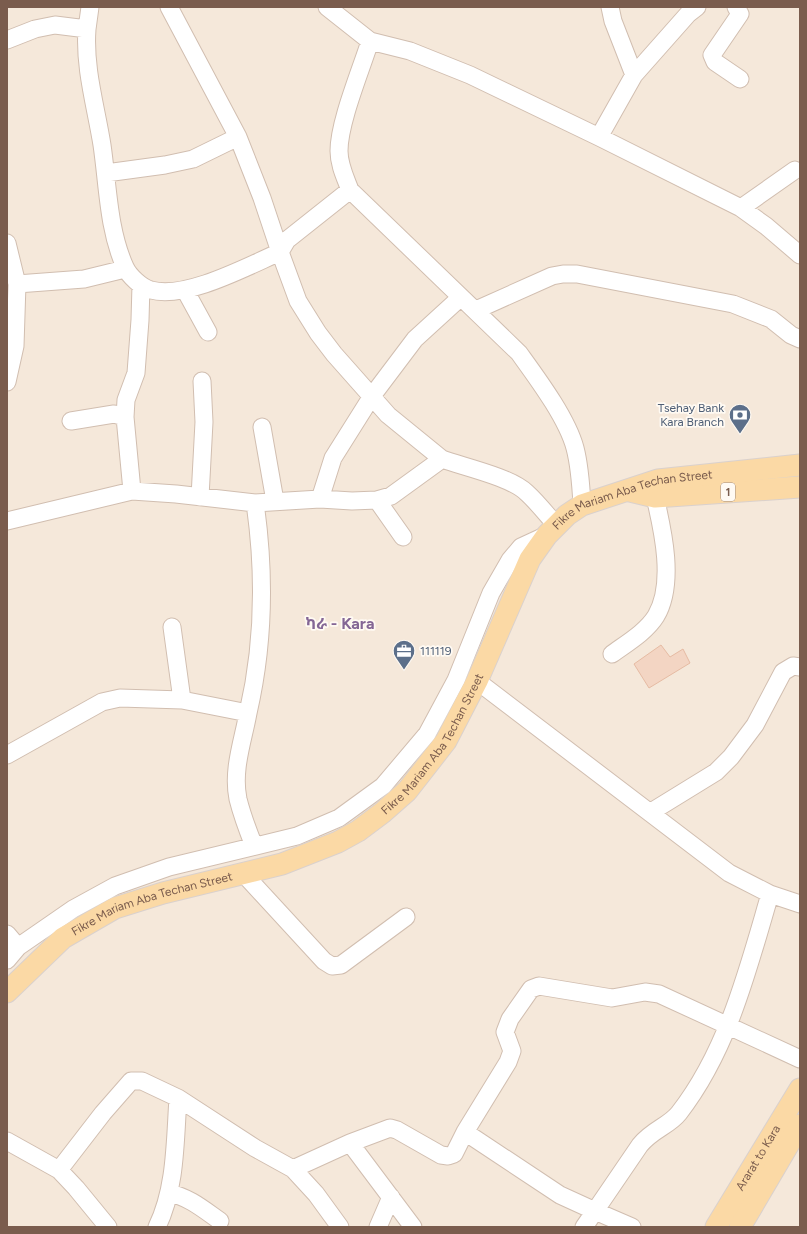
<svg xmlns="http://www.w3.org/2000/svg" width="807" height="1234" font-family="Figtree,'Noto Sans Ethiopic',sans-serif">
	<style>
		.residential { fill: #f5e8da }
		.building { fill: #f3d5c3; stroke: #e6bba3 }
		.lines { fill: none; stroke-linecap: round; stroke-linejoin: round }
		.minor-casing { stroke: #d1beb0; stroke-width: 19 }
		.major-casing { stroke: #dad1cd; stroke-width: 23 }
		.minor { stroke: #fff; stroke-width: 17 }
		.major { stroke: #fbd9a5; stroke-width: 21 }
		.labels { text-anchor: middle; stroke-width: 3.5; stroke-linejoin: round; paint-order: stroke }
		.shield { fill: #fffaf3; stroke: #a28b7f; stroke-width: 1 }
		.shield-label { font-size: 11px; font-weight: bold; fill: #7a5c4d }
		.service-label { font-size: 12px; fill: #4e5e75; stroke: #fffaf3; text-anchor: end }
		.street-label { font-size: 12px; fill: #7a5c4d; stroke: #fffaf3 }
		.district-label { font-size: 16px; font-weight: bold; fill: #846695; stroke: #fffaf3 }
	</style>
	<rect width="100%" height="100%" fill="#fdf6ec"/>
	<path class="residential" d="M7,7H800V1227H7Z"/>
	<path class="building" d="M661,645L670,657L683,649L690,663L649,688L634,664Z"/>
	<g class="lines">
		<g class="minor-casing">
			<path id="minor" d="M169,7L238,137L262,198L280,252
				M327,7L370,41C361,70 339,122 339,151C339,165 345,177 350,190
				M736,7L740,14L712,55L715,62L740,79
				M87,29L90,7
				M7,40L35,29L55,25L87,29C84,68 96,107 102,145C108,186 108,229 125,267C129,276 142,288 151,290C185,300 248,266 280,252L298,301L318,333L334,354L388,415L442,459
				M370,41L410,51L470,75L599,137L741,208L766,226L800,255
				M634,75L688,14L697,7
				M599,137L634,75L613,21L610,7
				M106,173L165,165L193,159L238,137
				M741,208L795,170
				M7,243L17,284L15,346L7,382
				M280,252L287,240L350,190L519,353C537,378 567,418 575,448C580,467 581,486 582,505
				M17,284L84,279L125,269
				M185,290L208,332
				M476,310L552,276L563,274H577L733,304L771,319L791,335L800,339
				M71,421L114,414L125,417
				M262,427L275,501
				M132,491L125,417L126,400L136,373L140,320L141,285
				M200,497L204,422L202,381
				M320,499L333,458L372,396L415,339L461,297
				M377,500L403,537
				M7,521L132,491L176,494L255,503L320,499L352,501L377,500L391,496L442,459C464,467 511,477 527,493C538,503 547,515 556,525
				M172,627L182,700
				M612,654C627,643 646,632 656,616C675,584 663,531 655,497
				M477,681L729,873L770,894L800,904
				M248,713C264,644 265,573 255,503
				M7,755L102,702L120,698L182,700L248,713C243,741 232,770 238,799C242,815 248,831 254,846
				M651,812L716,772L731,757L755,725L783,672L793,666L800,667
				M243,873L324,961L332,966L341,965L406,917
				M7,934L18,947
				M7,960L18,947L73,909L115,886L169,867L297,836L339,818L383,786L427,734L456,680L491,593L510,560L521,547L547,535
				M178,1098L255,1148L293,1169L350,1143L390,1128L397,1130L441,1155L448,1156L454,1154L465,1132L508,1062L512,1051L505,1032L510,1019L531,989L539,986L612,998L645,992L659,994L800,1059
				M465,1132L560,1195L595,1211L640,1145C653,1129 669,1126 679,1113C728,1050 748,969 770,894
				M7,1141L59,1170L76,1188L108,1227
				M350,1143L413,1227
				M293,1169L316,1194L340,1227
				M59,1170L103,1113L131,1081H142L178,1098C175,1141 176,1188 157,1227
				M169,1193C189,1197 203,1209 220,1221
				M378,1227L391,1197
				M584,1227L595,1211L632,1227"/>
		</g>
		<g class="major-casing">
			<g id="major">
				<path d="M630,491L655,497L800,487"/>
				<path id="s1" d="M7,992L63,938L115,908L163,893L282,864L338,842L358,831L382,813L407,791L446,741L477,681L530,559L547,535L567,515L582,505L658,480L800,465"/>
				<path id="s2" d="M716,1227L800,1089"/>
				<path d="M740,1227L800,1125"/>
			</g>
		</g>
		<use href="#minor" class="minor"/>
		<use href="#major" class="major"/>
	</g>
	<defs>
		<g id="bank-pin" transform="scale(1.15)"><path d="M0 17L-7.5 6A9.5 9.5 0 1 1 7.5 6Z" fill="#5c6f8a" stroke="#fffaf3"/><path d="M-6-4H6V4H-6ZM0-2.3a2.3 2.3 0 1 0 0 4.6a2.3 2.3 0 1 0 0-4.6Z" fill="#fff"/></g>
		<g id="office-pin" transform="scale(1.15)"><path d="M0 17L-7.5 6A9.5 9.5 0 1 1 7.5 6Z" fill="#5c6f8a" stroke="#fffaf3"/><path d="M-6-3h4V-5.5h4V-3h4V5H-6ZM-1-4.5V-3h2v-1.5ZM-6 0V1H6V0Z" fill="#fff"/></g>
	</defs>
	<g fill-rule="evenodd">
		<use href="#bank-pin" x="740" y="415"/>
		<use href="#office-pin" x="404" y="651"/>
	</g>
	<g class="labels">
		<rect class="shield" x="721" y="483" width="14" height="18" rx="3"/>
		<g class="shield-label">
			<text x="728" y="496">1</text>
		</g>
		<g class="service-label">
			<text x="724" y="412">Tsehay Bank<tspan x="724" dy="14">Kara Branch</tspan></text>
			<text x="420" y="655" text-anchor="start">111119</text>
		</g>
		<g class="street-label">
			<text dy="4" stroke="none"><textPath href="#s1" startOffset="846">Fikre Mariam Aba Techan Street</textPath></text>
			<text dy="4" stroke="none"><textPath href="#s1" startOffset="510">Fikre Mariam Aba Techan Street</textPath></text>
			<text dy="4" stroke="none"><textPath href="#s1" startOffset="174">Fikre Mariam Aba Techan Street</textPath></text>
			<text dy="4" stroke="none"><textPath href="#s2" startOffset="81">Ararat to Kara</textPath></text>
		</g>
		<g class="district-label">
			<text x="340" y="629">ካራ - Kara</text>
		</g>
	</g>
	<rect width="807" height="1234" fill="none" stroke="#7a5c4d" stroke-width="16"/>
</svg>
